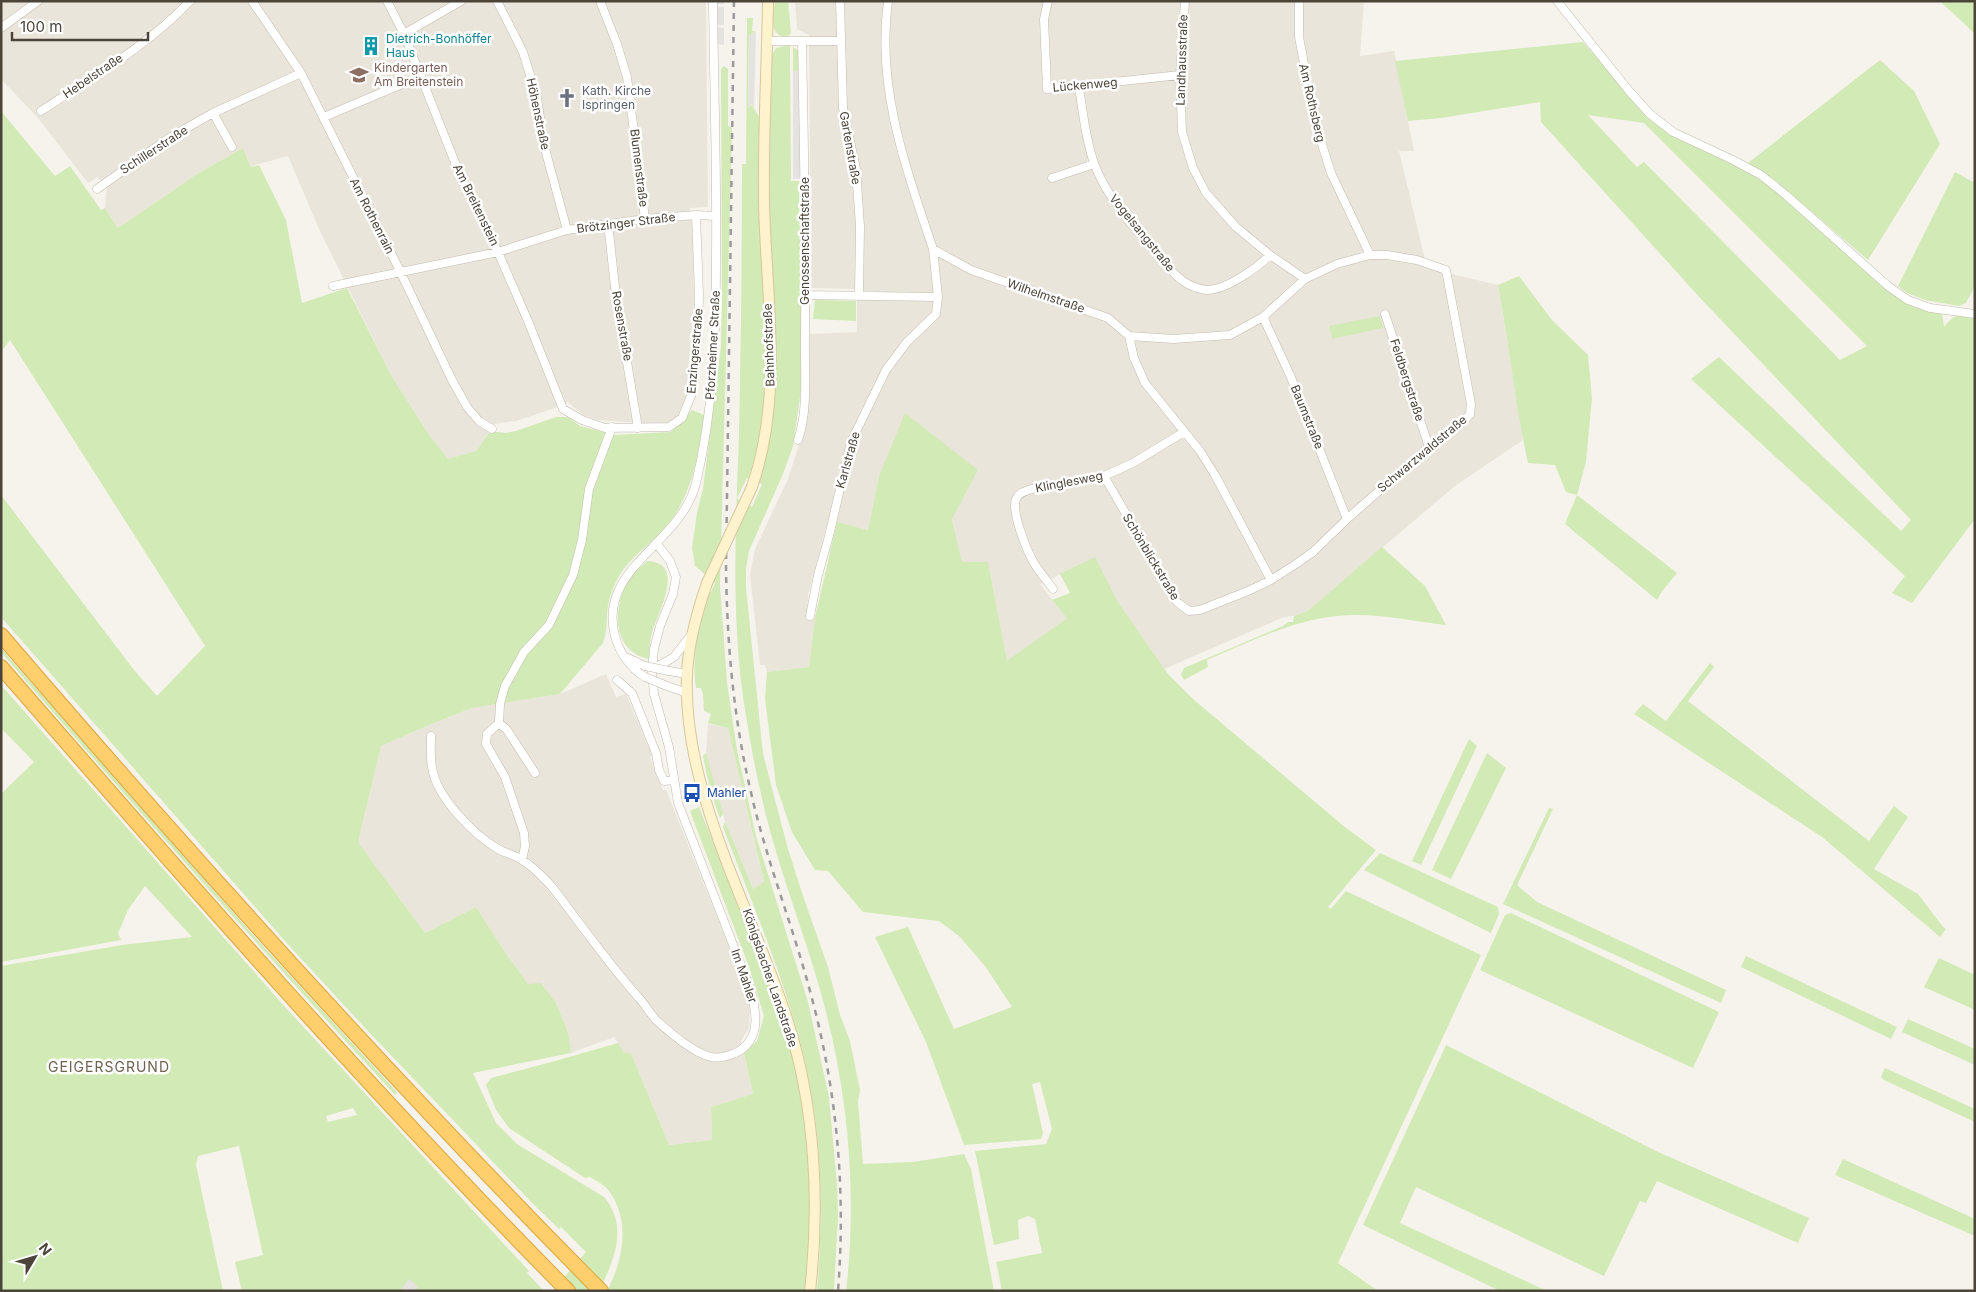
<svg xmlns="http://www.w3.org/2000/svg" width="1976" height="1292" font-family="Inter,sans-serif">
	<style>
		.residential { fill: #eae5da }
		.green { fill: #d2eab5; fill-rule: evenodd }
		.parking { fill: #e5e3e0 }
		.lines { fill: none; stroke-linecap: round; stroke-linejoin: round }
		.minor-casing { stroke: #c2bbae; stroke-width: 9 }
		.secondary-casing { stroke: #d6c79b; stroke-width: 12 }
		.motorway-casing { stroke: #e0a43c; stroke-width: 16 }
		.minor { stroke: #fff; stroke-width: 8 }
		.secondary { stroke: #fff3cd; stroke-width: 10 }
		.motorway { stroke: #ffcf6e; stroke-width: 14 }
		.rail { stroke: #9a9a9a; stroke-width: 2.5; stroke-dasharray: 6 6; stroke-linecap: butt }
		.minor-bridge-casing { stroke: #c2bbae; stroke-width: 9; stroke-linecap: butt }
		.secondary-bridge-casing { stroke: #d6c79b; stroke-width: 12; stroke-linecap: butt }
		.minor-bridge { stroke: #fff; stroke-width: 8 }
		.secondary-bridge { stroke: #fff3cd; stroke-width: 10 }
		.labels { text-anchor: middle; stroke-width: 5; stroke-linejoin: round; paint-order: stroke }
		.culture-label { font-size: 12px; fill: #0d838f; stroke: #fff; text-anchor: start }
		.street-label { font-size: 12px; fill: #4b4439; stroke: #fff }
		.education-label { font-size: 12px; fill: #785e54; stroke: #fff; text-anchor: start }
		.worship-label { font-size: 12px; fill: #5b616d; stroke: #fff; text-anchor: start }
		.transit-label { font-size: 12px; fill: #164399; stroke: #fff; text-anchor: start }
		.neighbourhood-label { font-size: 14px; letter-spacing: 1px; fill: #6e6250; stroke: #fff }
	</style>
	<rect width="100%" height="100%" fill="#f6f3ec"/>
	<path class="residential" d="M1,1H706L708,207L690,208L693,227L694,301L689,391L679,418L668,425L597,420L583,415L568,402L552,409L516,421L494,424L476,451L448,459L430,436L392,377L319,229L288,156L251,166L243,148L197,174L118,228L105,208L107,186L97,177L88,183L38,118L1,79Z
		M795,1H1364L1360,56L1394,51L1414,151H1399L1427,268L1498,285L1523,440L1455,486L1309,610L1294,616L1284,617L1164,669L1118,602L1095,558L1040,584L1067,618L1007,662L988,562H962L952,518L978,470L879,476L868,530L828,520L808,595L807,616L815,618L809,667L767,672L765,665H760L750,574L755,549L788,479L805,426L810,334L857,332V289L811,288L809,35L797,29Z
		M606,674L616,697L626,694L652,755L650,757L663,790H666L725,937L750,1004L749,1028L741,1041L753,1094L711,1107L712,1140L669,1145L631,1053H624L614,1037L571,1053L568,1032L556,1003L528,984L505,952L476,907L425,933L358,842L381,746L434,723L472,708L560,694Z
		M708,724L728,728L764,883L753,889L725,821L714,784L706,753Z"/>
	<path class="green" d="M775,1H788L791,33L787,37C768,37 773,14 775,1Z
		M1975,1V34L1941,2L1942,1Z
		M747,18H753L752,31H755L749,36L748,107L752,105L759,117V199L766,364V398L762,431L749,478H747L737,498L752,507L762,484L759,483L770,438L776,385L769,193L771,57L776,48L790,45L791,181H799L802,287L801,390L793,446L783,474L749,551L746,568V588L763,754L788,849L803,896L828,967L840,1015L850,1041L860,1090L858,1101L863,1164L913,1162L964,1154L971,1169L994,1291H846C857,1199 849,1102 826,1012C812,956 791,903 775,848C760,798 751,748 743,697C731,609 736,521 739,433C741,344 742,254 742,164H746Z
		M1583,42L1652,121L1671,134L1748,172L1773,189L1898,297L1920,309L1942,314L1944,327C1956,313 1958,314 1975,319V519L1912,603L1892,593L1905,576L1691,379L1719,357L1901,531L1911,520L1702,300L1541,122L1540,102L1441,118L1408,121L1395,61ZM1588,115L1644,123L1867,346L1840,360L1644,162L1637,167Z
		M793,47L798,50L800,71H793Z
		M1880,60L1914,91L1940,144L1868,260L1776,181L1748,163Z
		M724,66L728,69V126L732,127L720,585L727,683L737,750L756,836L808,1002L829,1097L837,1185L838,1216L834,1291H817C823,1217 823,1144 807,1071C789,987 753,907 723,827L725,821L753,889L764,882L728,728L708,723L711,714L704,711L703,694L701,688H696C691,655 699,623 709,592H711L715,583L695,566L692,548L697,513L703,489L721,346L722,294L721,69Z
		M1,111L55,176L70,166L101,210L105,208L118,228L197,174L243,148L251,167L259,165L286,220L302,303L347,288L392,377L430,436L448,459L476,451L490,431L506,433L516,431L556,417H568L580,426L615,435L671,432L684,420L692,410L704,415C698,456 693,496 664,529C649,546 630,557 619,576C614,586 610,595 608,605C606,618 608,630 603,643L560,694L472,708L434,723L381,746L358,842L425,933L476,907L505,952L528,984L541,983L556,1003L568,1032L571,1053L473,1073L496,1123L517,1144L604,1197C629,1226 614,1261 599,1291H552L586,1252L561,1227L559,1229L534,1205L365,1028L285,941L1,617V495L134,670L157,696L205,646L10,340L1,352Z
		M1955,172L1975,183V286L1966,303L1959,306L1925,300L1907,293L1898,286Z
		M1519,276L1552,320L1588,355L1592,398L1586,462L1577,495L1677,573L1663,590L1657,600L1565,524L1577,495L1566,492L1555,465L1528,463C1515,404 1509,344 1498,285Z
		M815,300L856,301V321L813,319Z
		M1380,316L1383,328L1332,339L1329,326Z
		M905,413L978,470L952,519L962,562H988L1007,661L1067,618L1052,600L1070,593L1060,574L1095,557L1118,602L1168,674L1193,699L1346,828L1376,850L1328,907L1331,909L1346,891L1481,955L1338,1263L1378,1291H1002L996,1262L1042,1253L1035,1219L1028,1216L1018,1220L1019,1239L994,1245L975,1151L1046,1144L1052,1129L1040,1082L1032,1084L1043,1133L1041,1139L964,1145L926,1042L875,937L908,927L954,1029L1012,1007L985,966L959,936L939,921L863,912L828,871L815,870L792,832L776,785L765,699L767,672L809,667L815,618L837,522L868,530L879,476Z
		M1382,547L1425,586L1446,625C1411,621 1373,612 1338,616C1293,620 1249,642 1207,660L1208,667L1184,680L1181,675L1184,668L1283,626L1288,622H1293L1294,616L1309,610Z
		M647,561C687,562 658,613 652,632C650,641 649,650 649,659C614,652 612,613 626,585C631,576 639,568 647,561Z
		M1,648L254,936L397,1092L395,1095C261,949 130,802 1,652Z
		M1710,663L1714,667L1688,701L1869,841L1894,806L1908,817L1874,869L1918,894L1943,927L1946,929L1940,937L1822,837L1634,714L1643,704L1666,721Z
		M1,685L285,1007L529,1271L527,1273L544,1291H242L235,1262L263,1255L239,1146L198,1156L196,1165L223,1291H1V966L122,945L192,937L145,886L128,910L118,933L121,940L1,962V794L34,762L1,728ZM353,1108L357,1115L328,1122L326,1116Z
		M1469,739L1477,746L1421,865L1412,861Z
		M706,753L723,814L720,818C712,798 707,777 703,756Z
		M1487,753L1506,768L1451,879L1432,870Z
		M699,807L763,969L796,1067L810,1164L809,1241L805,1291H607C623,1261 631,1221 609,1191C605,1185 596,1181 590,1177L585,1178L509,1128L496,1110L486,1085L491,1078L555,1061L618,1043L624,1053H631L669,1145L712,1140L711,1107L753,1094L744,1053L757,1041L764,1016L749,967L690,811Z
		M1549,808L1553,809L1517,885L1537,902L1726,990L1721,1003L1503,904Z
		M1380,853L1498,907L1499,914L1491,933L1364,870Z
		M1511,913L1719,1012L1693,1068L1480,970L1505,915Z
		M1746,956L1897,1027L1891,1039L1741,967Z
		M1939,958L1975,975V1010L1924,987Z
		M1908,1019L1975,1049V1065L1902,1032Z
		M1446,1045L1656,1151L1809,1218L1798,1243L1657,1181L1646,1203L1640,1201L1604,1276L1416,1187L1400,1223L1547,1291H1500L1363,1225Z
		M1885,1068L1975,1109V1122L1884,1080L1881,1077Z
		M1843,1159L1975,1219V1236L1835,1175Z"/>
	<path class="parking" d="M716,1H724V4H717V7H724V25H717V27L724,28V45L716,44Z
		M756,31L755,73L754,108L752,104L748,108L749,36Z
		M793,71H800V179H793Z
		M409,1279L418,1287L415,1291H400Z"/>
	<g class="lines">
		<g class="minor-casing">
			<path id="minor" d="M252,1L301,73L400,271L451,378L467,407L479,421L492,429
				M387,1L404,34L458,170L498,252L528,321L563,409L582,420L605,428L669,427L682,418L693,391L698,336L699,295L696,215
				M497,1L523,52L537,98L544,145L567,230
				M600,1L617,44L627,77L645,219
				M840,1L843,108L856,169L860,226L859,296
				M888,1C876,88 906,168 933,249L971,270L1108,318L1129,336L1134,358L1145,383L1200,451L1215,475L1271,580
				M1048,1L1044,19L1047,89L1180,75
				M1185,1L1180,75L1182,132L1193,168L1206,193L1236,227L1270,255L1305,279
				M1299,1V37L1315,122L1331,173L1370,255
				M1557,1L1630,92L1650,114L1673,132L1733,160L1761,175L1786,195L1888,286L1908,300L1930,308L1975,314
				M1,28L38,1
				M404,34L461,1
				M767,41H841
				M1079,87C1083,113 1086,141 1095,166C1108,198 1131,224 1154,250C1162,260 1172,273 1183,281C1190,286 1199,289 1207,290C1226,290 1257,268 1270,255
				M41,111C92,77 148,46 190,1
				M213,113L232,147
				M324,117L421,76
				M1052,178L1094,164
				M97,189L169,138L213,113L301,73
				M608,223L616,296L638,428
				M333,286L498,252L567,230L645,219L696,215L716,216
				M805,295L938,297
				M1385,314L1429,447
				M1263,317L1290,375L1347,519
				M798,440C809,408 804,368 805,334C806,237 804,139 802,41
				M1104,476L1177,602L1189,611L1200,610L1248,591L1271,580L1296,564L1313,552L1347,519L1429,447L1463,422L1470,414L1471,404L1446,270L1417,260L1387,255H1370L1337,264L1305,279L1263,317L1230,335L1173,339L1129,336
				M1053,589C1047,580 1039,572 1034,563C1027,551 1011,512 1016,499C1019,492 1026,491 1032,489L1104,476L1133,463L1184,432
				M810,616L818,575L829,536L851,442L886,370L907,342L936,314L938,297L933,249
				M626,657L645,666
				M655,668L674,657L691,635
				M669,671L687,674
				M645,677C630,668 619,652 615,636C597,567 681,545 696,483C714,409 716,333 716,258C717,172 714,87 713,1
				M617,680L632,693L656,753L659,770L664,781L674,780
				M667,686L687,693
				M499,723L500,704L505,686L524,652L549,625L573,575L582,540L589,489L612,427
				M431,736C431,746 430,757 432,767C436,797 473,834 498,849C505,853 515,855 522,860C534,867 544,878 553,888C581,925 608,963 638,997C645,1004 650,1014 657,1021C672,1034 692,1052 711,1057C720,1059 733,1055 741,1050C761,1035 756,1012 751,991L678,803L669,747L654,694L652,671L654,649L660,626L673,594L676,577L670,561L657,544
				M522,860L525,846L524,833L505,777L486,744L487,734L499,723L507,730L535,773"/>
		</g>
		<g class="secondary-casing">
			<path id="secondary" d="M752,487C784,395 766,297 764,202C763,135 767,68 768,1
				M707,583C697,612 688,643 687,675C682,793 754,913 789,1025C815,1109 820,1203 810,1291"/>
		</g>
		<g class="motorway-casing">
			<path id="motorway" d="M1,635C194,860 392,1080 601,1291
				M1,667C185,879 370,1091 568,1291"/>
		</g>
		<use href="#minor" class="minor"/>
		<use href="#secondary" class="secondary"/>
		<use href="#motorway" class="motorway"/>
		<path class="rail" d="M734,1L726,567C727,642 733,715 750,788C765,857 792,923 810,991C837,1090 846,1189 838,1291"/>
		<g class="minor-bridge-casing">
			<path id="minor-bridge" d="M645,666L669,671
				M645,677L667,686"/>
		</g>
		<g class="secondary-bridge-casing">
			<path id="secondary-bridge" d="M707,583L752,487"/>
		</g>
		<use href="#minor-bridge" class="minor-bridge"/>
		<use href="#secondary-bridge" class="secondary-bridge"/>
	</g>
	<defs>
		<g id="building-bare" transform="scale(1.5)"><path d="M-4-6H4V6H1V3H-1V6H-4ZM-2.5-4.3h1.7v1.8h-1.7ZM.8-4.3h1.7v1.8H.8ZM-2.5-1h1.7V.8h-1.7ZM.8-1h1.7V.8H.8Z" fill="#0f9aa8" stroke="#fff" stroke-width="2.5" paint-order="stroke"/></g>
		<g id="school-bare" transform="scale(1.5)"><path d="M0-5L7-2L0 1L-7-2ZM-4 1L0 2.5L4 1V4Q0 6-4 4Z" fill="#8d6e63" stroke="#fff" stroke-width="2.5" paint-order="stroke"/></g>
		<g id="church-bare" transform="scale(1.5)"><path d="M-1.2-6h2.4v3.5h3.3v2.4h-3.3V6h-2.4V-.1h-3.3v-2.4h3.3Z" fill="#6b7280" stroke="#fff" stroke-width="2.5" paint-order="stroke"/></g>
		<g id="bus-bare" transform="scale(1.5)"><path d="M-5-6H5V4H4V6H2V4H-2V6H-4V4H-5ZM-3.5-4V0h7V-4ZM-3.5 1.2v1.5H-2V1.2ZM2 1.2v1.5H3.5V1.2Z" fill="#1a4fb4" stroke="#fff" stroke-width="2.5" paint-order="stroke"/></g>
	</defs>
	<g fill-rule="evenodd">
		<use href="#building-bare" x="371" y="46"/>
		<use href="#school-bare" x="359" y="75"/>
		<use href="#church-bare" x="567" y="98"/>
		<use href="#bus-bare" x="692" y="793"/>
	</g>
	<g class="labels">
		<g class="culture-label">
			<text x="386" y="43">Dietrich-Bonhöffer<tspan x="386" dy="14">Haus</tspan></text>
		</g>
		<g class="street-label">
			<text transform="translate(1182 60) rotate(-88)" y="4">Landhausstraße</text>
			<text transform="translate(93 76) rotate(-34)" y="4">Hebelstraße</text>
			<text transform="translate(1085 85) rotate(-5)" y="4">Lückenweg</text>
			<text transform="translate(1312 103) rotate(77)" y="4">Am Rothsberg</text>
			<text transform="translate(538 114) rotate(78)" y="4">Höhenstraße</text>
			<text transform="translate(850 148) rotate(80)" y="4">Gartenstraße</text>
			<text transform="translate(154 150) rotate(-33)" y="4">Schillerstraße</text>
			<text transform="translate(639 168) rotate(83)" y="4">Blumenstraße</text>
			<text transform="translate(476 205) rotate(64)" y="4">Am Breitenstein</text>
			<text transform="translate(372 216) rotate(63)" y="4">Am Rothenrain</text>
			<text transform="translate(626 223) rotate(-7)" y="4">Brötzinger Straße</text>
			<text transform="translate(1142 233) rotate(51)" y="4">Vogelsangstraße</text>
			<text transform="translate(805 241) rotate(-90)" y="4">Genossenschaftstraße</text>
			<text transform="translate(1046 296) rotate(19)" y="4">Wilhelmstraße</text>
			<text transform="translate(622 326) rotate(80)" y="4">Rosenstraße</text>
			<text transform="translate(713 345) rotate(-87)" y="4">Pforzheimer Straße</text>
			<text transform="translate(769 345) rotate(-92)" y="4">Bahnhofstraße</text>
			<text transform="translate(695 351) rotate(-85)" y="4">Enzingerstraße</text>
			<text transform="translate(1407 380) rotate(72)" y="4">Feldbergstraße</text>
			<text transform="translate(1307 417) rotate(68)" y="4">Baumstraße</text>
			<text transform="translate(1422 454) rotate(-40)" y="4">Schwarzwaldstraße</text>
			<text transform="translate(848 460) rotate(-74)" y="4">Karlstraße</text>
			<text transform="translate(1069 482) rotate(-11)" y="4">Klinglesweg</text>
			<text transform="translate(1151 557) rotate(59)" y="4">Schönblickstraße</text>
			<text transform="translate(744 976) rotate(71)" y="4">Im Mahler</text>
			<text transform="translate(770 978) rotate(71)" y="4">Königsbacher Landstraße</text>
		</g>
		<g class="education-label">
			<text x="374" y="72">Kindergarten<tspan x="374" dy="14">Am Breitenstein</tspan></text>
		</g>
		<g class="worship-label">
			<text x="582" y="95">Kath. Kirche<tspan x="582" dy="14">Ispringen</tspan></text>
		</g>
		<g class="transit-label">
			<text x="707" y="797">Mahler</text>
		</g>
		<g class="neighbourhood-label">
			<text x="109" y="1072">GEIGERSGRUND</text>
		</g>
	</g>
	<rect width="1976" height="1292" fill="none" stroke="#4b4439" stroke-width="5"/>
	<g transform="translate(35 1257) rotate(52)" stroke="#ffffff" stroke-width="4" paint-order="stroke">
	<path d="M0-4L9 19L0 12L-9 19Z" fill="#4b4439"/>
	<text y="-8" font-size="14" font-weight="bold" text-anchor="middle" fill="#4b4439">N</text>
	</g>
	<path d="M12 32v8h136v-8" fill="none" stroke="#4b4439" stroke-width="2.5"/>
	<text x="20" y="32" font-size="15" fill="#4b4439" stroke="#ffffff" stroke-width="4" paint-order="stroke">100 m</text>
</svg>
